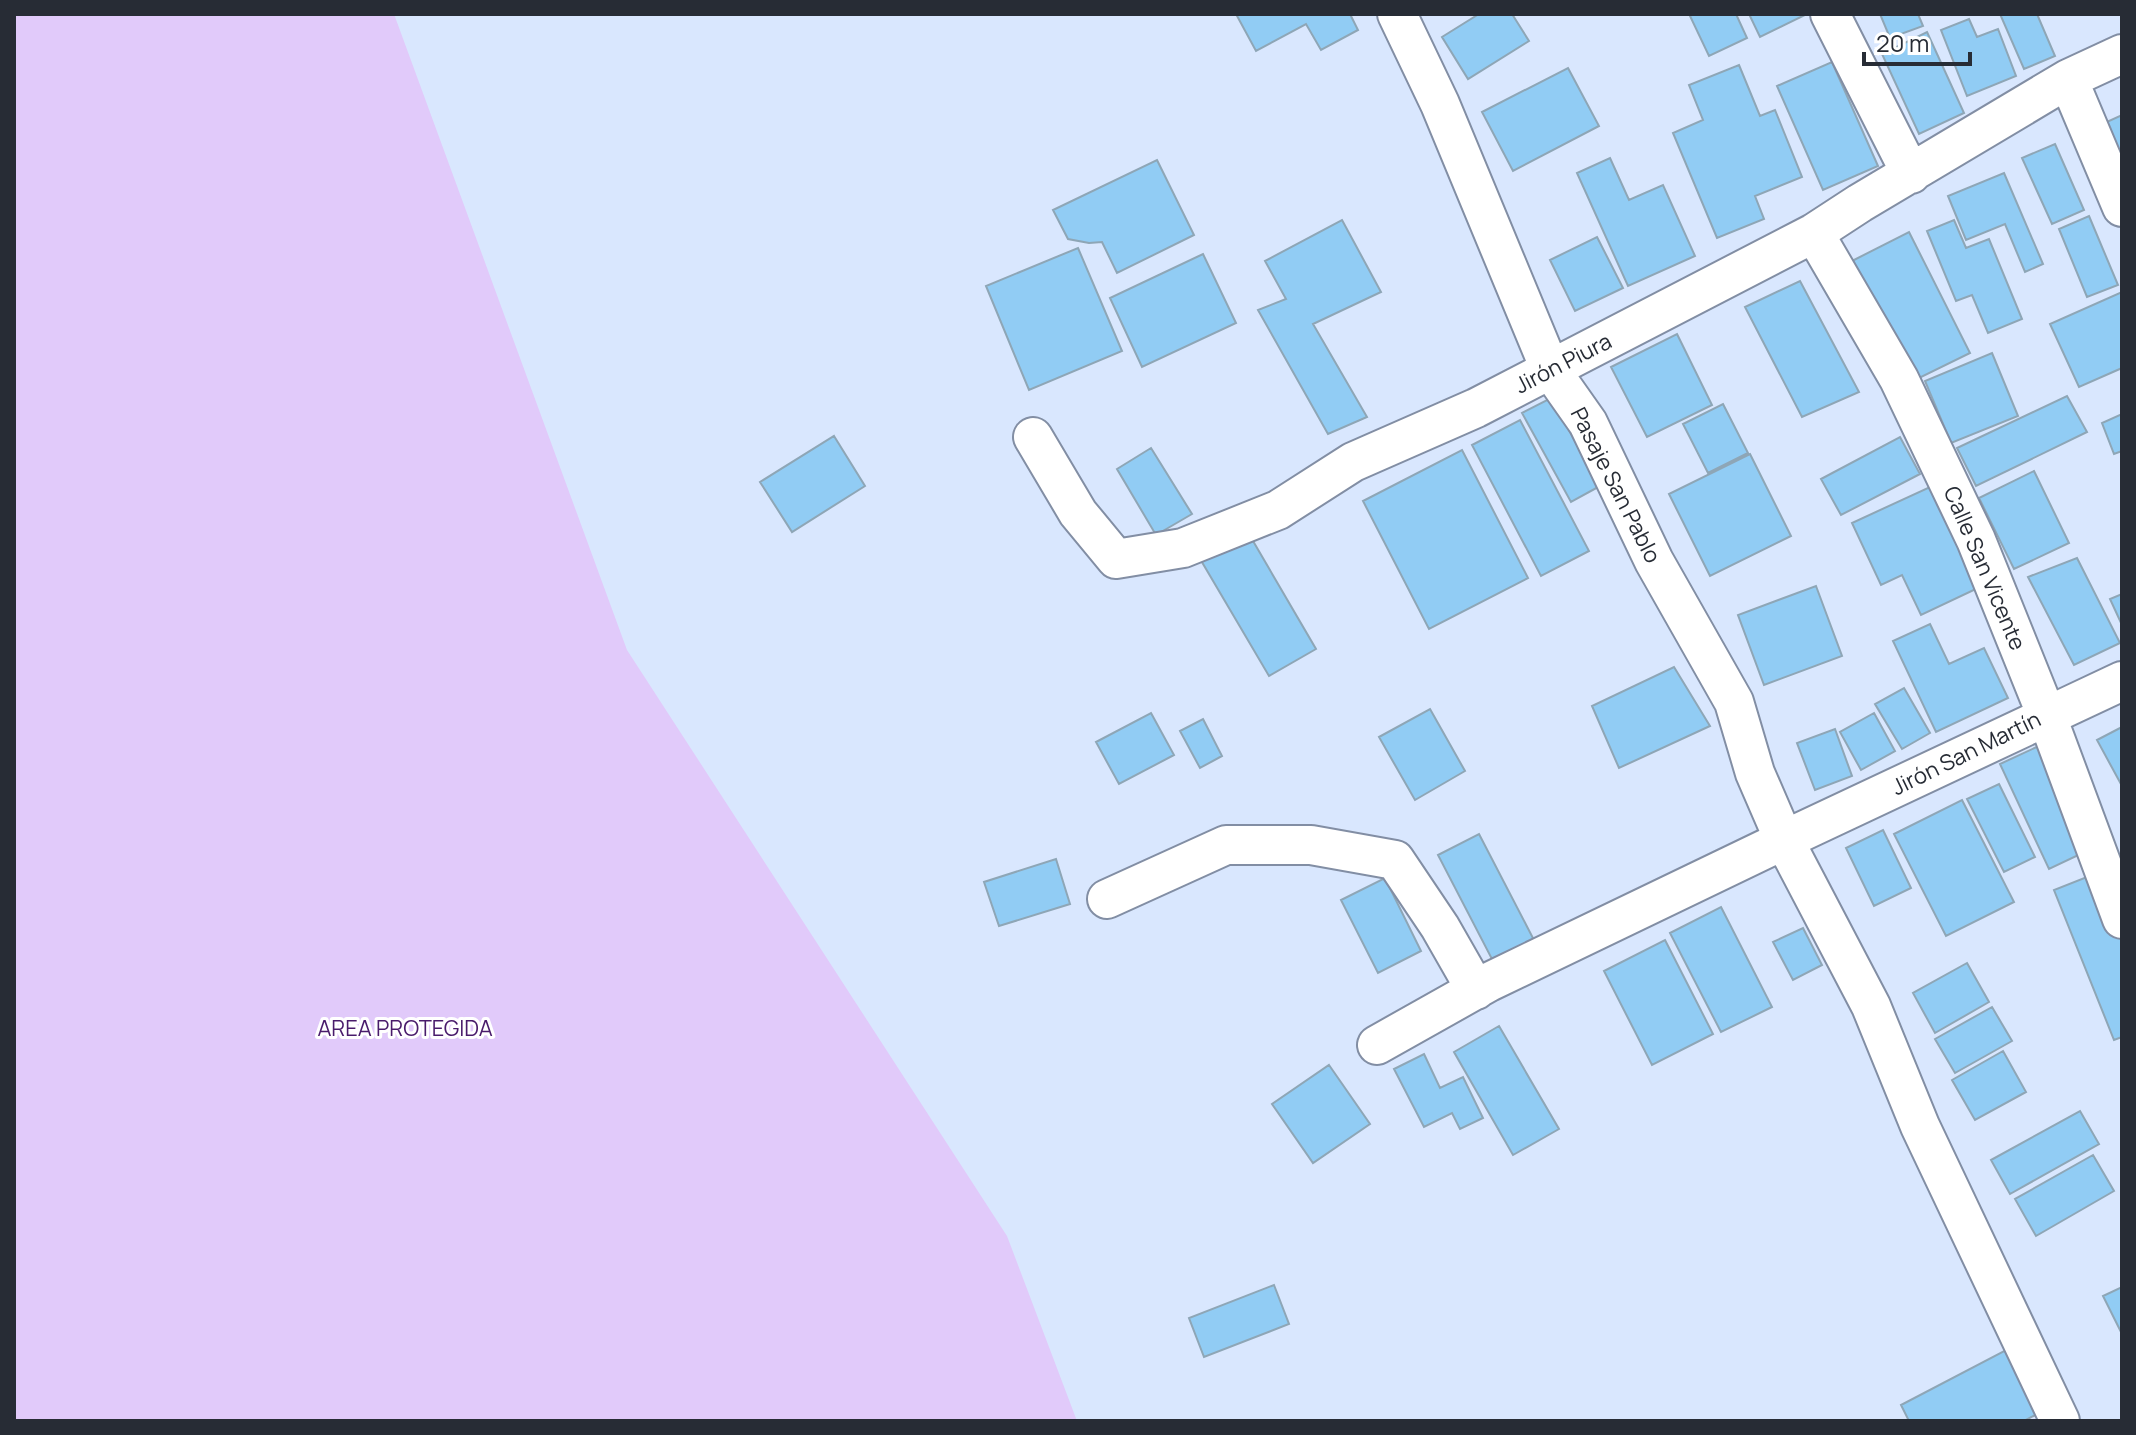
<svg xmlns="http://www.w3.org/2000/svg" width="2136" height="1435" font-family="Manrope,sans-serif">
	<style>
		.green { fill: #e1cafa }
		.building { fill: #91ccf4; stroke: #8ea6b6; stroke-width: 2 }
		.lines { fill: none; stroke-linecap: round; stroke-linejoin: round }
		.street-casing { stroke: #828ea4; stroke-width: 42 }
		.street { stroke: #fff; stroke-width: 38 }
		.labels { text-anchor: middle; stroke-width: 6; stroke-linejoin: round; paint-order: stroke }
		.street-label { font-size: 22px; fill: #272c35; stroke: #fff }
		.park-label { font-size: 22px; fill: #491b6b; stroke: #fff }
	</style>
	<rect width="100%" height="100%" fill="#d9e7fe"/>
	<path class="green" d="M14,14H394L627,650L1007,1236L1077,1421H14Z"/>
	<path class="building" d="M1236,14H1350L1358,30L1321,50L1306,24L1256,51Z
		M1479,14H1512L1529,41L1468,79L1442,37Z
		M1694,14H1736L1747,38L1709,56L1690,16Z
		M1749,14H1804L1805,15L1760,37Z
		M1880,14H1918L1923,26L1890,38Z
		M2000,14H2037L2055,56L2024,69Z
		M1969,19L1977,37L1998,29L2016,76L1967,96L1941,30Z
		M1927,32L1964,113L1919,134L1882,54Z
		M1832,62L1878,166L1823,190L1777,86Z
		M1739,65L1760,116L1775,110L1802,177L1755,196L1764,219L1717,238L1673,133L1703,120L1689,85Z
		M1568,68L1599,126L1513,171L1482,112Z
		M2122,115V175L2098,126Z
		M2055,144L2084,210L2052,224L2022,158Z
		M1610,158L1629,200L1663,185L1695,256L1628,286L1577,173Z
		M1157,160L1194,235L1117,273L1102,242L1089,243L1068,239L1053,210Z
		M2004,173L2043,264L2025,272L2005,224L1966,240L1948,196Z
		M2089,216L2118,285L2087,297L2059,229Z
		M1342,220L1381,292L1313,324L1367,417L1328,434L1258,310L1286,299L1265,261Z
		M1954,220L1966,248L1989,239L2022,319L1988,333L1972,295L1956,301L1927,231Z
		M1909,232L1970,353L1911,382L1850,262Z
		M1597,237L1623,288L1575,311L1550,260Z
		M1078,248L1122,351L1029,390L986,286Z
		M1203,254L1236,323L1142,367L1110,298Z
		M1800,281L1859,392L1802,417L1745,307Z
		M2122,292V368L2079,387L2050,324Z
		M1677,334L1712,405L1647,437L1611,367Z
		M1992,353L2018,416L1951,443L1925,381Z
		M2067,396L2087,432L1976,486L1957,448Z
		M1551,398L1600,486L1571,502L1522,413Z
		M1723,404L1748,453L1708,473L1683,424Z
		M2122,414V451L2114,454L2102,423Z
		M1520,420L1589,551L1541,576L1472,445Z
		M834,436L865,486L792,532L760,482Z
		M1900,437L1920,474L1841,515L1821,479Z
		M1151,448L1192,514L1156,535L1117,469Z
		M1462,450L1528,578L1429,629L1363,501Z
		M1750,454L1791,536L1710,576L1669,494Z
		M2034,471L2069,543L2014,569L1979,498Z
		M1930,487L1978,588L1921,615L1902,575L1881,585L1852,523Z
		M1246,529L1316,649L1269,676L1199,557Z
		M2077,558L2120,643L2074,665L2028,577Z
		M1816,586L1842,656L1764,685L1738,615Z
		M2122,594V625L2110,599Z
		M1930,624L1949,664L1984,648L2008,698L1936,732L1893,641Z
		M1674,667L1710,726L1619,768L1592,706Z
		M1904,688L1930,733L1902,749L1875,704Z
		M1430,709L1465,771L1415,800L1379,737Z
		M1151,713L1174,755L1119,784L1096,742Z
		M1874,713L1895,751L1861,770L1840,732Z
		M1203,719L1222,756L1200,768L1180,731Z
		M2122,727V786L2097,740Z
		M1835,729L1852,776L1815,790L1797,743Z
		M2041,745L2089,850L2049,869L2000,764Z
		M1999,784L2035,857L2004,872L1967,799Z
		M1962,800L2014,902L1946,936L1894,834Z
		M1883,830L1911,888L1874,906L1846,848Z
		M1479,834L1535,942L1494,963L1438,855Z
		M1056,859L1070,904L999,926L984,882Z
		M2097,873L2122,936V1037L2114,1040L2054,890Z
		M1385,878L1421,951L1378,973L1341,900Z
		M1721,907L1772,1007L1721,1032L1670,933Z
		M1803,928L1822,965L1793,980L1773,942Z
		M1665,940L1713,1034L1652,1065L1604,971Z
		M1967,963L1989,1002L1935,1033L1913,993Z
		M1992,1007L2012,1041L1955,1073L1935,1039Z
		M1499,1026L1559,1129L1513,1155L1454,1052Z
		M2003,1051L2026,1092L1975,1120L1952,1080Z
		M1424,1054L1440,1088L1463,1077L1483,1118L1460,1129L1452,1113L1424,1127L1394,1069Z
		M1329,1065L1370,1124L1313,1163L1272,1104Z
		M2080,1111L2099,1144L2010,1194L1991,1160Z
		M2093,1155L2114,1191L2036,1236L2015,1199Z
		M1274,1285L1289,1324L1204,1357L1189,1318Z
		M2122,1287V1334L2103,1296Z
		M2008,1349L2041,1412L2024,1421H1909L1901,1405Z"/>
	<g class="lines">
		<g class="street-casing">
			<path id="street" d="M1397,14L1440,104L1550,369L1588,423L1654,561L1734,702L1755,773L1784,840L2122,681
				M1830,14L1911,174
				M2068,79L2122,207
				M1814,233L1899,379L1976,540L2046,714L2122,919
				M1033,437L1078,513L1116,559L1183,548L1278,510L1353,462L1476,408L1814,233L1860,203L2068,79L2122,54
				M1107,899L1226,845H1311L1395,860L1440,927L1476,990
				M1377,1045L1489,982L1784,840L1871,1006L1920,1126L2060,1421"/>
		</g>
		<use href="#street" class="street"/>
	</g>
	<g class="labels">
		<g class="street-label">
			<text transform="translate(1563 363) rotate(-27)" y="8">Jirón Piura</text>
			<text transform="translate(1616 485) rotate(63)" y="8">Pasaje San Pablo</text>
			<text transform="translate(1985 568) rotate(67)" y="8">Calle San Vicente</text>
			<text transform="translate(1966 753) rotate(-26)" y="8">Jirón San Martín</text>
		</g>
		<g class="park-label">
			<text x="405" y="1036">AREA PROTEGIDA</text>
		</g>
	</g>
	<rect width="2136" height="1435" fill="none" stroke="#272c35" stroke-width="32"/>
	<path d="M1864 52v12h106v-12" fill="none" stroke="#272c35" stroke-width="4"/>
	<text x="1876" y="52" font-size="24" fill="#272c35" stroke="#ffffff" stroke-width="6" paint-order="stroke">20 m</text>
</svg>
